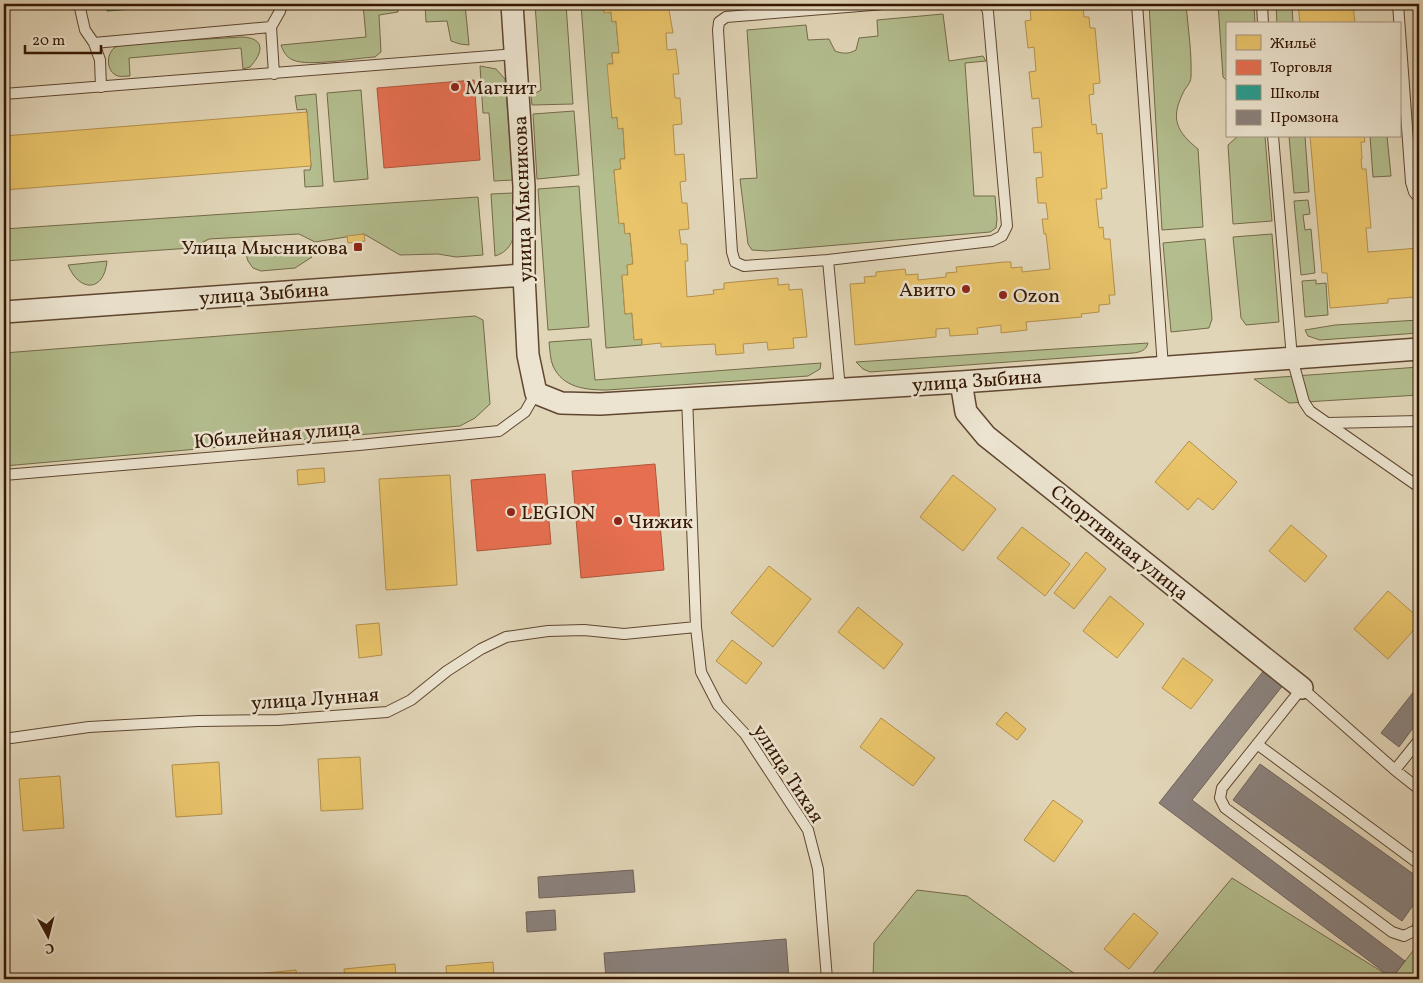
<svg xmlns="http://www.w3.org/2000/svg" width="1423" height="983" font-family="Vollkorn,serif">
	<style>
		.green { fill: #b3bd8e; stroke: #746a48 }
		.homes { fill: #e9c46a; stroke: #b3904b }
		.shops { fill: #e76f51; stroke: #b2553a }
		.schools { fill: #2a9d8f; stroke: #2d7565 }
		.industry { fill: #8a817c; stroke: #706158 }
		.lines { fill: none; stroke-linecap: round; stroke-linejoin: round }
		.lane-casing { stroke: #604630; stroke-width: 12 }
		.street-casing { stroke: #604630; stroke-width: 24 }
		.lane { stroke: #ece4d0; stroke-width: 10 }
		.street { stroke: #ece4d0; stroke-width: 21 }
		.poi-dot { fill: #8f2418; stroke: #ece4d0; stroke-width: 2 }
		.labels { text-anchor: middle; stroke-width: 5; stroke-linejoin: round; paint-order: stroke }
		.poi-label { font-size: 20px; fill: #351703; stroke: #ece4d0; text-anchor: start }
		.street-label { font-size: 20px; fill: #351703; stroke: #ece4d0 }
	</style>
	<rect width="100%" height="100%" fill="#e1d5b7"/>
	<filter id="stains"><feTurbulence type="fractalNoise" baseFrequency=".004" numOctaves="4"/><feColorMatrix values="0 0 0 0 .2 0 0 0 0 .09 0 0 0 0 .02 0 0 0 .5 -.17"/></filter>
	<radialGradient id="worn" r=".72"><stop offset=".6" stop-color="#630" stop-opacity="0"/><stop offset="1" stop-color="#630" stop-opacity=".3"/></radialGradient>
	<path class="green" d="M363,4H398V12L379,15L381,52L375,57C355,58 309,67 293,60C286,57 283,51 281,45L366,37Z
		M425,4H465L469,45L460,44L451,41L447,21L426,22Z
		M535,4H566L573,104L532,105L531,96L541,90Z
		M581,4H603L604,12H611L612,22L616,21L619,53H612L613,64H608L612,118L617,117L618,128H623L625,159H620L621,169L614,170L619,223H624L625,233H630L633,264L627,265L628,275L622,276L625,314L632,313L634,339H642V345L606,348Z
		M1149,4H1186C1188,28 1192,53 1191,77C1191,83 1185,88 1183,93C1170,119 1177,132 1198,149L1203,227L1162,230Z
		M1218,4H1254L1255,24H1227V81L1223,77Z
		M1276,4H1292L1293,24H1277Z
		M943,14L949,61L983,56L986,61L965,63L974,196H995L997,219L996,228L990,232L767,251L752,250L748,244L740,179L757,178L747,30L806,25L808,40L829,39L835,51C843,54 849,54 856,50L859,38L878,36L877,20Z
		M242,37C266,38 263,53 250,67L243,69L241,48L129,58L130,76C126,76 121,77 118,76C106,72 106,55 114,48C117,46 119,46 122,44Z
		M480,66L496,69L505,79L513,180L494,181L489,113H483Z
		M361,90L368,179L334,182L327,93Z
		M316,94L323,186L305,187L304,170H310L311,166L307,112L306,109L297,110L295,96Z
		M574,111L579,175L537,179L533,114Z
		M1238,136H1265L1272,221L1233,224L1228,145Z
		M1289,136H1305L1309,192L1294,193Z
		M1370,136H1387L1391,176L1373,177Z
		M579,186L589,327L548,330L538,189Z
		M513,193C515,215 522,248 495,256L491,194Z
		M478,197L483,255L456,257L438,254L400,255L364,234L315,242L299,234L209,239L191,248L4,261V229Z
		M1308,200L1310,214L1303,215L1305,230L1311,229L1315,273L1301,275L1294,201Z
		M1272,234L1279,322L1246,325L1241,318L1233,237Z
		M1205,239L1212,319L1209,328L1171,332L1163,243Z
		M298,245L312,257L295,268L261,271L253,268L248,261L244,248Z
		M107,261C104,293 79,292 68,265Z
		M1316,280V284L1326,283L1328,315L1305,317L1302,281Z
		M475,316L483,320L490,404L475,418L460,426L4,466V353Z
		M1419,320V333L1320,340L1308,336L1305,330L1335,325Z
		M591,339L595,380L821,363L820,369L808,376L607,390C586,390 563,388 553,366C550,359 550,350 549,342Z
		M1148,343C1146,351 1140,352 1133,353L870,372L863,369L856,362Z
		M1419,367V395L1289,403L1254,379Z
		M1232,878L1392,978L1419,943V979H1148Z
		M917,890L967,896L1082,979H873L874,943Z"/>
	<path class="homes" d="M603,4H668L673,33H666L667,50L676,49L679,74H673L675,98H680L682,124L673,125L675,155L684,154L686,181L680,182L682,203H687L689,229L679,230L681,244H687L688,261H685L687,297L714,294L713,290L724,289V283L778,278V285L789,284V290L802,289L807,337L793,338L794,348L768,350L767,342L743,344L744,353L716,355L715,344L661,347V343L642,345V339L634,340L632,313L625,314L622,275H628L627,265L633,264L630,233L625,234L624,223L619,224L614,170L621,169L620,159H625L623,128L618,129L617,117L612,118L607,64H613L612,53H619L616,21L612,22L611,12L604,13Z
		M1025,4H1083L1084,17H1089L1090,28H1095L1100,83L1093,84L1094,94L1089,95L1092,125L1096,124L1097,134L1102,133L1107,188L1101,189L1102,199H1096L1099,228L1103,227L1104,239H1110L1115,295H1109L1110,304L1099,305V312L1081,314L1082,317L1026,322L1027,330L1001,333V325L977,328L978,334L950,336L949,328L936,329V337L855,345L850,284L865,283L864,277L876,276V272L905,269L906,275L918,274V280L946,277V273L957,272L956,267L1004,262H1011V268L1022,267V272L1050,269L1046,234H1044L1042,219H1048L1046,203H1038L1036,178L1043,177L1041,152L1034,153L1032,128L1042,127L1039,98L1032,99L1029,72L1036,71L1034,47L1028,48L1025,21L1031,20L1030,8H1026Z
		M1298,4H1353L1355,24H1300Z
		M307,112L311,166L4,190V136Z
		M1310,136H1364L1365,142H1361L1362,159H1361L1362,169H1366L1371,228H1366L1368,252L1419,248V300L1415,301L1414,297L1388,299V303L1330,308L1327,273H1322Z
		M364,234L365,241L348,243L347,236Z
		M1189,441L1237,482L1213,510L1198,498L1188,510L1155,482Z
		M324,468L325,482L298,485L297,470Z
		M450,475L457,585L386,590L379,479Z
		M953,475L996,509L963,551L920,517Z
		M1291,525L1327,556L1305,582L1269,551Z
		M1022,527L1070,564L1045,596L997,558Z
		M1086,552L1106,569L1074,609L1054,593Z
		M769,566L811,599L773,647L731,613Z
		M1388,591L1419,618V624L1388,659L1354,629Z
		M1110,596L1144,624L1117,658L1083,631Z
		M858,607L903,644L884,669L838,632Z
		M379,623L382,655L359,658L356,625Z
		M732,640L762,663L746,684L716,661Z
		M1183,658L1213,680L1191,709L1162,688Z
		M1006,712L1026,729L1017,740L996,724Z
		M881,718L935,758L913,786L860,747Z
		M360,757L363,809L321,811L318,759Z
		M219,762L222,814L176,817L172,765Z
		M60,776L64,828L23,831L19,779Z
		M1053,800L1083,821L1054,862L1024,840Z
		M1134,913L1158,933L1129,969L1104,949Z
		M493,962L494,979H447L446,966Z
		M395,964L396,979H345L344,969Z
		M296,970L297,979H247V975Z
		M203,974V979H150L149,978Z"/>
	<path class="shops" d="M474,80L480,160L384,168L377,88Z
		M655,464L664,570L581,578L572,471Z
		M545,474L551,544L477,551L471,480Z"/>
	<path class="schools" d="M107,4H200L107,11Z"/>
	<path class="industry" d="M1265,669L1284,684L1192,800L1405,961L1392,978L1159,803Z
		M1419,685V720L1399,747L1381,733Z
		M1260,764L1419,878V897L1402,921L1233,800Z
		M633,870L635,892L539,898L538,877Z
		M555,910L556,930L527,932L526,912Z
		M786,939L789,979H606L604,953Z"/>
	<g class="lines">
		<g class="lane-casing">
			<path id="lane" d="M79,4L85,30L94,43L100,60L101,87
				M1137,4L1163,367
				M1262,4L1263,24
				M1398,4L1411,182L1414,192L1419,198
				M94,43L271,27
				M274,74L271,27L280,11L282,4
				M4,94L516,54
				M1273,136L1292,358L1304,402L1310,411L1419,487
				M828,260L744,266L735,262L732,252L718,30L719,22L726,17L884,4
				M840,389L828,260L992,241L1002,236L1007,226L988,12L985,4
				M687,397L696,627L701,672L718,705L745,734L808,830L818,869L827,979
				M1328,423L1419,421
				M4,475L359,445L499,431L525,412L536,393
				M4,739L89,727L198,721L278,720L387,712L411,700L447,671L481,649L506,637L548,631L584,630L624,634L696,627
				M1257,744L1419,864
				M1395,770L1419,740
				M1419,789L1395,770L1302,688L1222,788L1220,798L1225,808L1392,932L1404,936L1416,930L1419,925"/>
		</g>
		<g class="street-casing">
			<path id="street" d="M512,4L524,186V275L528,355L536,393L561,403L600,404L961,382L1419,349
				M4,312L524,275
				M961,382L966,412L986,436L1302,688"/>
		</g>
		<use href="#lane" class="lane"/>
		<use href="#street" class="street"/>
	</g>
	<g class="poi-dot">
		<circle cx="455" cy="87" r="5"/>
		<rect x="353" y="242" width="10" height="10" rx="2.5"/>
		<circle cx="966" cy="289" r="5"/>
		<circle cx="1003" cy="295" r="5"/>
		<circle cx="511" cy="512" r="5"/>
		<circle cx="618" cy="521" r="5"/>
	</g>
	<g class="labels">
		<g class="poi-label">
			<text x="465" y="94">Магнит</text>
			<text x="348" y="254" text-anchor="end">Улица Мысникова</text>
			<text x="956" y="296" text-anchor="end">Авито</text>
			<text x="1013" y="302">Ozon</text>
			<text x="521" y="519">LEGION</text>
			<text x="628" y="528">Чижик</text>
		</g>
		<g class="street-label">
			<text transform="translate(522 199) rotate(-92)" y="7">улица Мысникова</text>
			<text transform="translate(264 293) rotate(-4)" y="7">улица Зыбина</text>
			<text transform="translate(977 380) rotate(-4)" y="7">улица Зыбина</text>
			<text transform="translate(277 434) rotate(-5)" y="7">Юбилейная улица</text>
			<text transform="translate(1120 542) rotate(39)" y="7">Спортивная улица</text>
			<text transform="translate(315 698) rotate(-4)" y="7">улица Лунная</text>
			<text transform="translate(789 773) rotate(57)" y="7">улица Тихая</text>
		</g>
	</g>
	<rect width="1423" height="983" fill="none" stroke="#e1d5b7" stroke-width="20"/>
	<rect x="5" y="5" width="1413" height="973" fill="none" stroke="#351703" stroke-width="2.5"/>
	<rect x="10" y="10" width="1403" height="963" fill="none" stroke="#351703"/>
	<rect x="1226" y="22" width="175" height="115" fill="#ece4d0" stroke="#a3927e"/>
	<rect x="1236" y="35" width="25" height="15" fill="#e9c46a" stroke="#a3927e"/>
	<text x="1270" y="48" font-size="15" fill="#351703">Жильё</text>
	<rect x="1236" y="60" width="25" height="15" fill="#e76f51" stroke="#a3927e"/>
	<text x="1270" y="72" font-size="15" fill="#351703">Торговля</text>
	<rect x="1236" y="85" width="25" height="15" fill="#2a9d8f" stroke="#a3927e"/>
	<text x="1270" y="98" font-size="15" fill="#351703">Школы</text>
	<rect x="1236" y="110" width="25" height="15" fill="#8a817c" stroke="#a3927e"/>
	<text x="1270" y="122" font-size="15" fill="#351703">Промзона</text>
	<g transform="translate(48 936) rotate(173)" stroke="#ece4d0" stroke-width="4" paint-order="stroke">
	<path d="M0-4L9 19L0 12L-9 19Z" fill="#351703"/>
	<text y="-8" font-size="14" font-weight="bold" text-anchor="middle" fill="#351703">С</text>
	</g>
	<path d="M25 45v8h76v-8" fill="none" stroke="#351703" stroke-width="2.5"/>
	<text x="32" y="45" font-size="15" fill="#351703" stroke="#ece4d0" stroke-width="4" paint-order="stroke">20 m</text>
	<rect width="100%" height="100%" filter="url(#stains)"/>
	<rect width="100%" height="100%" fill="url(#worn)"/>
</svg>
